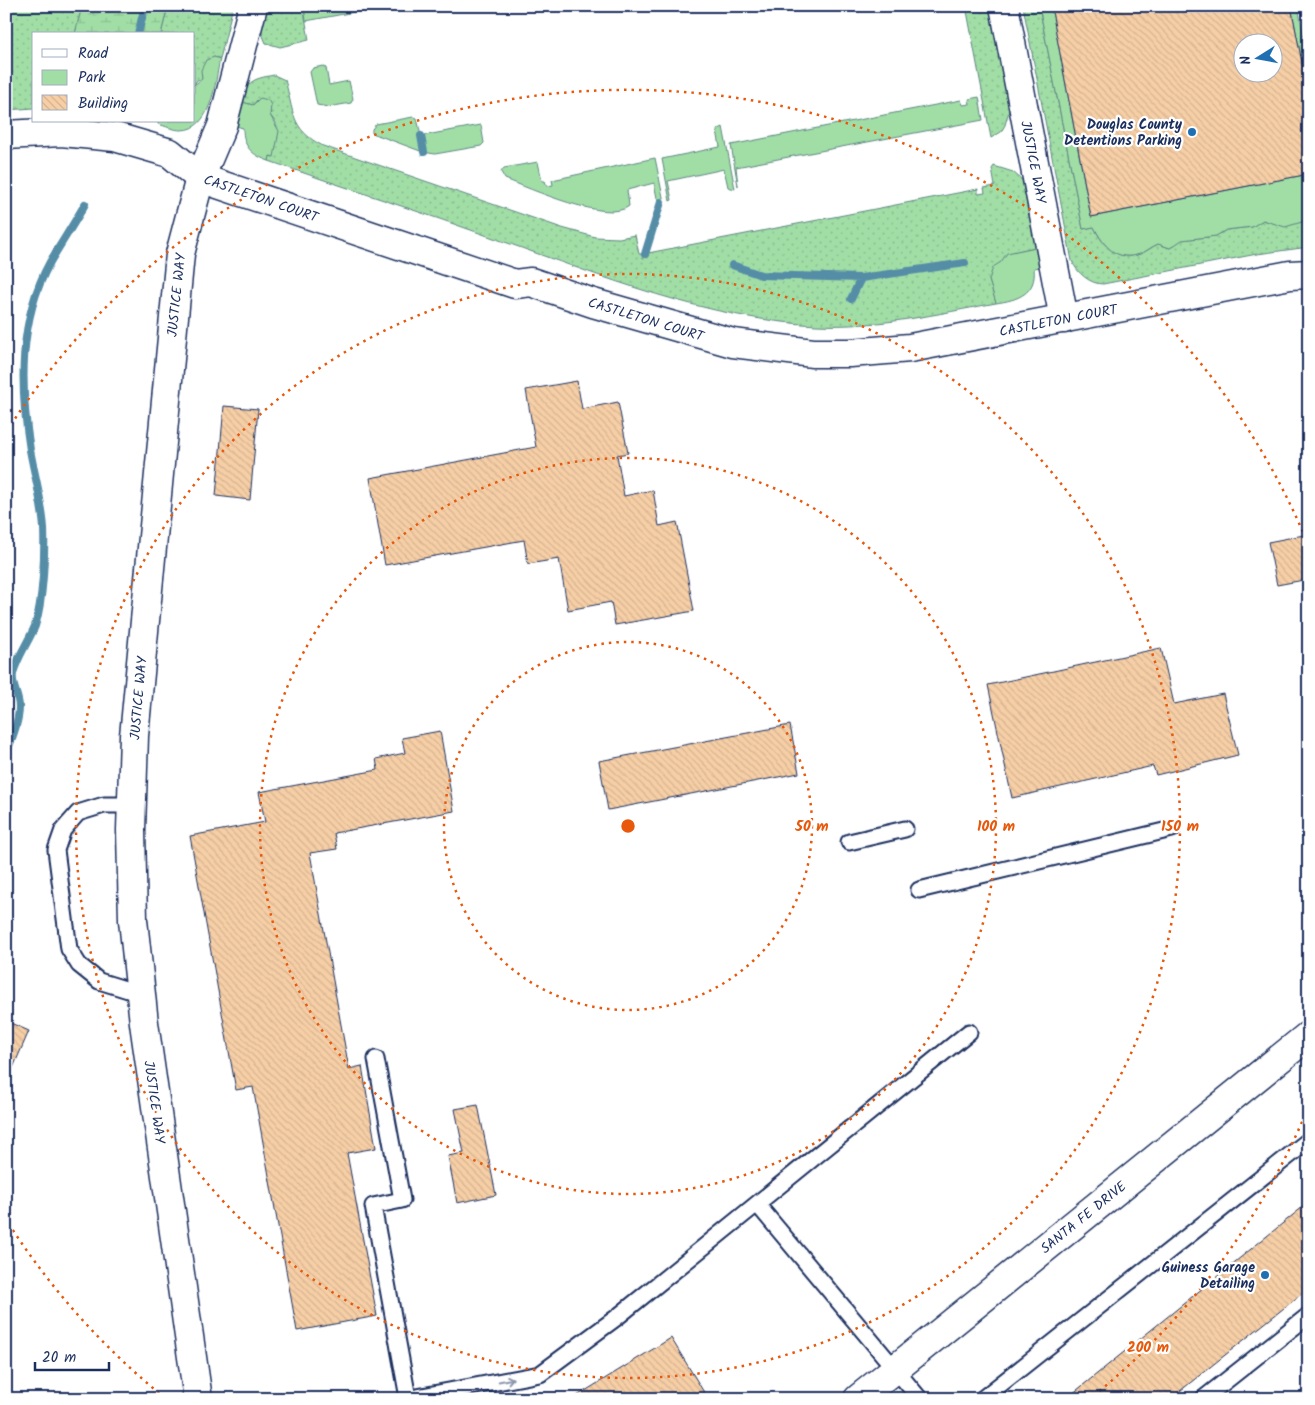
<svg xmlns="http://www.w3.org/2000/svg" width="1315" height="1405" font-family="Kalam,sans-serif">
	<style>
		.grass { fill: url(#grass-dots); stroke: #5e8682 }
		.wetland { fill: url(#wetland-marsh); stroke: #5e8682 }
		.green { fill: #a1dea6; stroke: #5e8682 }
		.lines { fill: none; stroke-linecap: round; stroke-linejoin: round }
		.stream { stroke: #558da7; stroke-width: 8 }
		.building { fill: url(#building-back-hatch); stroke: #1b2f5e; fill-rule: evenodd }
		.service-casing { stroke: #1b2f5e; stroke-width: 19 }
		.minor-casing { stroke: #1b2f5e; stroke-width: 31 }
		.tertiary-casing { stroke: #1b2f5e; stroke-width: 31 }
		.secondary-casing { stroke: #1b2f5e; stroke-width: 31 }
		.service { stroke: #fff; stroke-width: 15 }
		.minor { stroke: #fff; stroke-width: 28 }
		.tertiary { stroke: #fff; stroke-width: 28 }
		.secondary { stroke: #fff; stroke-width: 28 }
		.oneway { stroke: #8d97ae }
		.ring { fill: none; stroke: #e8590c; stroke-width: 2.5; stroke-dasharray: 2.5 5 }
		.poi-dot { fill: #1f6fb2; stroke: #fff; stroke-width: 2 }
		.labels { text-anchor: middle; stroke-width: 4.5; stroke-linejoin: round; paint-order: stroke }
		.poi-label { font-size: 14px; font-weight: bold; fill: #1b2f5e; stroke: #fff; text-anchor: end }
		.street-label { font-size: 14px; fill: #1b2f5e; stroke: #fff }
		.centre { fill: #e8590c; stroke: #fff; stroke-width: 2.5 }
		.ring-label { font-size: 15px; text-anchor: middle; font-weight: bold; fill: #e8590c; stroke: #fff; stroke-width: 4.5; stroke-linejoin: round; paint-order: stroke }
	</style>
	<defs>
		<pattern id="grass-dots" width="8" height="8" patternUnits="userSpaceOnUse" patternTransform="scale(1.25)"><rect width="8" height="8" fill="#a1dea6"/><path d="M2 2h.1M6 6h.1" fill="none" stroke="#8abf91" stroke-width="1.8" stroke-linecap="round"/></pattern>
		<pattern id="wetland-marsh" width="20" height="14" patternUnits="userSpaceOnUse" patternTransform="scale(1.25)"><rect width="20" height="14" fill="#a1dea6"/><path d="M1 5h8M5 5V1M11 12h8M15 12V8" fill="none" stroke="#8abf91"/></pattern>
		<pattern id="building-back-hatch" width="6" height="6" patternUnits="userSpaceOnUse" patternTransform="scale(1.25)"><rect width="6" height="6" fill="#f7cfa6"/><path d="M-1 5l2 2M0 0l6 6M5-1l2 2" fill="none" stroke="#d3b291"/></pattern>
	</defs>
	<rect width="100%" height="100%" fill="#fff"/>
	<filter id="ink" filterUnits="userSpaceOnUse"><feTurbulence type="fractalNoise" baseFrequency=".02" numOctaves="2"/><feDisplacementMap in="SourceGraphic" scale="10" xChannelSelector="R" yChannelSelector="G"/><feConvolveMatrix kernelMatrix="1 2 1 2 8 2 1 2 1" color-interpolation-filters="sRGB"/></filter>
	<g filter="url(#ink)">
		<path class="grass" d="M6,6H82L75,34H34V108L6,110Z
			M168,6H233L220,59L214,57L202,79L197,80L194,85V34H161Z
			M266,6H303L309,40L280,47L266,43L260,29Z
			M966,6H991L1010,107L1005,125L1001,132L991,138Z
			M1023,6H1039L1083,229L1094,227C1103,246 1117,262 1140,254C1147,251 1152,247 1158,244L1170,248L1181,240L1216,236L1226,230L1252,227L1263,220L1278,224L1302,222L1309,210V247L1257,254L1103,284C1090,284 1077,273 1072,261Z
			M274,75L285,80C294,111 290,129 323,146L562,228L595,237L619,238L635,235L639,254H641L643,258L649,257L648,253L978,189V194L985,193L984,188L995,186L992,169L994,166L1013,172L1022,180L1036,247C1003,254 1008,252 989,280L996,303C937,314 877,328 816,325C707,319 604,277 502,241C425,213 346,188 269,161L270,156L273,157L276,123L270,115L271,112L257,100L253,105L242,102C247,80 253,79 274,75Z"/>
		<path class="wetland" d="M82,6H168L161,34H75Z"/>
		<path class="green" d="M304,6H387L306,21Z
			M1039,6H1051L1091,217L1309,174V210L1302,222L1285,227L1263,220L1252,227L1226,230L1216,236L1182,240L1170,248L1158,244C1151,247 1147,251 1140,254C1116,262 1104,246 1094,227L1083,229Z
			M1291,6H1298L1309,65V99Z
			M214,57L220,59C215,82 212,130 181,130C174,130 165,126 158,124V121H194V85L202,79L201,70L206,60Z
			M323,66L326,68L329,85L349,81L353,99L351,103L328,107L317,105L310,72L313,68Z
			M979,97L983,120L736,167L738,186L731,145L961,100L963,105L970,104L969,99Z
			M260,98L268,100L271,105L270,115L279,131L274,157L270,156L269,161C252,155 243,147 243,128L236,126L242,102L253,105Z
			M413,117L417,118L421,136L481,125L484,143L481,146L435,154L423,152L372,133V129L376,124Z
			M723,127L735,189L728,187L724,169L668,181L672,200L670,201L662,159L720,147L717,130Z
			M655,158L664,202L657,198L654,183L627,190L629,206C609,224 529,188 505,179L501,172L504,168L538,162L542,181H545L547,186L553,185L552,180Z
			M1036,247L1040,267L1034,268C1037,294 1017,300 996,303L989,280L993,267L1001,262L1007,253Z"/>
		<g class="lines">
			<path class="stream" d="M138,34L145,6
				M421,136L424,152
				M645,254L661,202
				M732,265L761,275L861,278
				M851,299L861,278L965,263
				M6,755C11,740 19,723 19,707C19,696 11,685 13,674C16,659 29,641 35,626C43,601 45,555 44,528C42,501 35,477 30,450C20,387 18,321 50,262C61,243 74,224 85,204"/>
		</g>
		<path class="building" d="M1051,6H1291L1309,99V174L1091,217ZM1242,42H1272V72H1242Z
			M577,381L582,409L618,402L628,453L617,455L624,496L653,490L659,526L677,522L694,611L615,625L611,602L568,610L559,559L528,564L524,540L385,565L370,478L536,447L526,390Z
			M224,406L258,409L250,500L216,496Z
			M1309,534V579L1277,585L1268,542Z
			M1161,648L1174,704L1223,694L1238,755L1156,775L1153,766L1012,798L988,685Z
			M790,725L799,773L608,810L599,761Z
			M440,731L454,811L334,833L337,849L310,853L349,1069L362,1066L376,1148L347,1153L377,1316L297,1331L253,1087L236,1090L190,836L265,822L259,792L378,770L376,759L405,753L402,738Z
			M6,1021L29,1031L6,1084Z
			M478,1105L496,1195L457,1203L448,1156L464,1153L455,1109Z
			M1309,1202V1288L1170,1399H1066Z
			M671,1338L708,1399H572Z"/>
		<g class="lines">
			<g class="service-casing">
				<path id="service" d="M131,805H104L78,813L63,830L56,850L69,949L79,965L99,981L141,994
					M849,842L905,829
					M919,890L1172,829
					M376,1059L402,1200L373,1206L408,1398
					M757,1204L920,1399
					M406,1399L540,1374L616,1318L969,1032
					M982,1399L1309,1140
					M1203,1399L1309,1315"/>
			</g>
			<g class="minor-casing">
				<path id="minor" d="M1004,6L1064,319
					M198,1399L144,1023L133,920L131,830L134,736L180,254L200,178L222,126L253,6"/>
			</g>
			<g class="tertiary-casing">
				<path id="tertiary" d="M6,135L61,132L115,137L170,153L200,178L515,284L531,282L593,303L733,343L813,353H850L910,348L1290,275L1309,274"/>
			</g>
			<g class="secondary-casing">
				<path id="secondary" d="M858,1399L1309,1035"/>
			</g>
			<use href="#service" class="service"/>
			<use href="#minor" class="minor"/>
			<use href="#tertiary" class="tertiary"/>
			<use href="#secondary" class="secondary"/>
		</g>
		<defs><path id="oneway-shaft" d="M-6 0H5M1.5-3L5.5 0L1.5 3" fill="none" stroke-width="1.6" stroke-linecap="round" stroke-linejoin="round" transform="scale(1.25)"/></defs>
		<use class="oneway" href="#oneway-shaft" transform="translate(506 1380) rotate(-11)"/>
	</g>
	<g class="ring">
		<circle cx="628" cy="826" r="184"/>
		<circle cx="628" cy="826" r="368"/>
		<circle cx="628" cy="826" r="552"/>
		<path d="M1308 1108A736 736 0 0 1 1091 1398M165 1398A736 736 0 0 1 7 1221M7 431A736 736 0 0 1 1308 544"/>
	</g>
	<g class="poi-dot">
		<circle cx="1192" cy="132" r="5"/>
		<circle cx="1265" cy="1275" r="5"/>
	</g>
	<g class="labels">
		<g class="poi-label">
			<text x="1182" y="129">Douglas County<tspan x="1182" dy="16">Detentions Parking</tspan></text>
			<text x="1255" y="1272">Guiness Garage<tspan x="1255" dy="16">Detailing</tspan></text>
		</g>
		<g class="street-label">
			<text transform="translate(1034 162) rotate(79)" y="5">JUSTICE WAY</text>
			<text transform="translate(261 198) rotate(19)" y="5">CASTLETON COURT</text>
			<text transform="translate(176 295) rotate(-84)" y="5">JUSTICE WAY</text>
			<text transform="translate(646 319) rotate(17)" y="5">CASTLETON COURT</text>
			<text transform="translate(1058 320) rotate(-11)" y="5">CASTLETON COURT</text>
			<text transform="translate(138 698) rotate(-85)" y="5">JUSTICE WAY</text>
			<text transform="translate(155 1102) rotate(82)" y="5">JUSTICE WAY</text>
			<text transform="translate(1083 1217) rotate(-39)" y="5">SANTA FE DRIVE</text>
		</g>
	</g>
	<circle cx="628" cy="826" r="8" class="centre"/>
	<g class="ring-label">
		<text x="812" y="831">50 m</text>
		<text x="996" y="831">100 m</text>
		<text x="1180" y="831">150 m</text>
		<text x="1148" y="1352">200 m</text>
	</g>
	<rect width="1315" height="1405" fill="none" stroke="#fff" stroke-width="25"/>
	<rect x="12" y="12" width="1290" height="1380" fill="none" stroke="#1b2f5e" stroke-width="2" filter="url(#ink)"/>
	<rect x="32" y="32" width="162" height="90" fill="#ffffff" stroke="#a4acbf"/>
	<rect x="42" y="49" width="25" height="8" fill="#ffffff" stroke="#a4acbf"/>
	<text x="78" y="58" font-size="15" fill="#1b2f5e">Road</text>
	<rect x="42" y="70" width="25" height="15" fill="#a1dea6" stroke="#a4acbf"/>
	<text x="78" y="82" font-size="15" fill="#1b2f5e">Park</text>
	<rect x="42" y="95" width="25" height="15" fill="url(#building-back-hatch)" stroke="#a4acbf"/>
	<text x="78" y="108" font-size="15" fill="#1b2f5e">Building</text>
	<g transform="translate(1258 58) rotate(259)"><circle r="24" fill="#ffffff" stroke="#a4acbf"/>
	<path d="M0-4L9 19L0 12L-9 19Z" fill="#1f6fb2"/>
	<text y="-8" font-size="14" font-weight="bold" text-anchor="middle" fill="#1b2f5e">N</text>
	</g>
	<path d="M35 1362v8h74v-8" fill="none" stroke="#1b2f5e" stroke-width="2.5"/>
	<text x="42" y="1362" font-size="15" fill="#1b2f5e" stroke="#ffffff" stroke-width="4" paint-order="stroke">20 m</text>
</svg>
